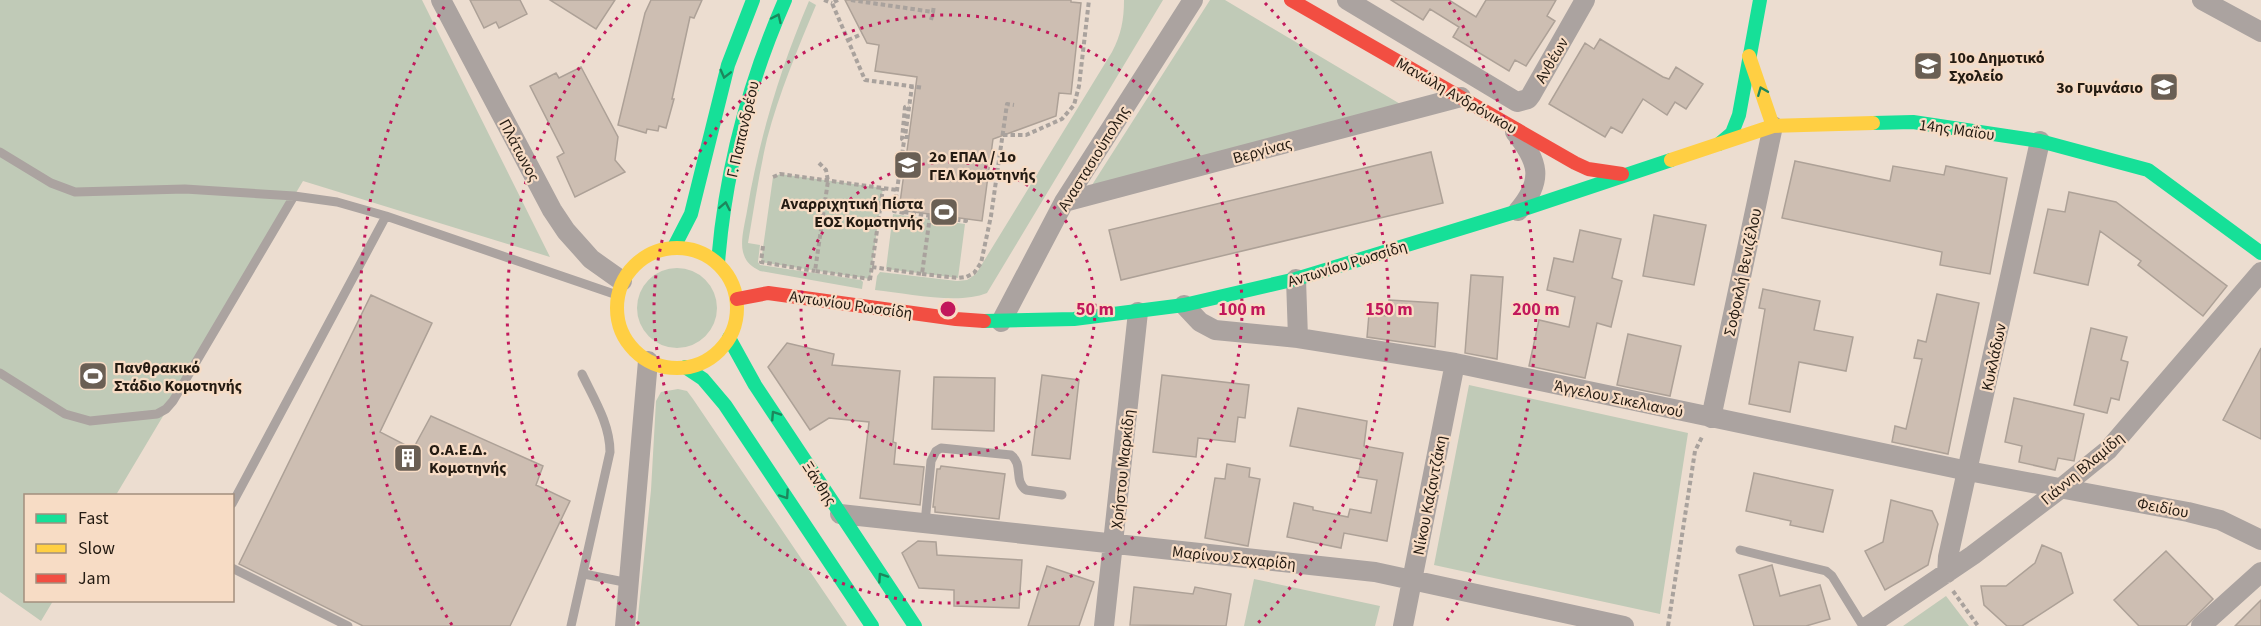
<svg xmlns="http://www.w3.org/2000/svg" width="2261" height="626" font-family="'Source Sans 3',sans-serif">
	<style>
		.green { fill: #c0cab7 }
		.building { fill: #cdbeb2; stroke: #ada197; stroke-width: 1.5 }
		.lines { fill: none; stroke-linecap: round; stroke-linejoin: round }
		.path { stroke: #a9a29d; stroke-width: 4; stroke-dasharray: 4.5 3; stroke-linecap: butt }
		.lane { stroke: #aba3a0; stroke-width: 9 }
		.street { stroke: #aba3a0; stroke-width: 20 }
		.fast { stroke: #16e098; stroke-width: 14 }
		.slow { stroke: #ffcf43; stroke-width: 14 }
		.jam { stroke: #f24e42; stroke-width: 14 }
		.oneway { stroke: #1c875c }
		.ring { fill: none; stroke: #c2185b; stroke-width: 3; stroke-dasharray: 3 6 }
		.labels { text-anchor: middle; stroke-width: 4.5; stroke-linejoin: round; paint-order: stroke }
		.poi-label { font-size: 16px; font-weight: bold; fill: #241b12; stroke: #f7dcc5; text-anchor: start }
		.street-label { font-size: 16px; fill: #241b12; stroke: #f7dcc5 }
		.centre { fill: #c2185b; stroke: #f7dcc5; stroke-width: 3 }
		.ring-label { font-size: 18px; text-anchor: middle; font-weight: bold; fill: #c2185b; stroke: #f7dcc5; stroke-width: 4.5; stroke-linejoin: round; paint-order: stroke }
	</style>
	<rect width="100%" height="100%" fill="#ecddd0"/>
	<path class="green" d="M0,0H422L550,257L303,181L116,495L26,496V600L53,601L41,621L0,592Z
		M1124,0H1163L987,293C958,305 907,293 875,290L877,276L880,272L957,281L967,280L976,274L1112,52C1121,35 1124,20 1124,0Z
		M1210,0H1225L1407,108L1092,185Z
		M809,1L816,5C798,48 779,93 767,139C759,173 754,208 748,243L760,245L758,262L760,265L861,280L863,282L862,289L760,271C751,266 746,263 743,252C740,241 745,223 747,211C759,139 780,69 809,1Z
		M780,174L883,188L870,279L761,262L773,177Z
		M893,214L965,224L958,278L886,269Z
		M637 308a40 40 0 1 1 80 0a40 40 0 1 1-80 0Z
		M1469,385L1688,433L1660,614L1434,565Z
		M678,389L687,391L693,399L847,626H637L651,490L656,401L661,392Z
		M1254,579L1380,606L1375,626H1244Z
		M1946,596L1969,626H1903Z"/>
	<path class="building" d="M470,0H520L527,14L499,28L496,22L484,28Z
		M550,0H615L596,29Z
		M651,0H702L694,18L690,17L672,99H674L666,128L659,126L658,131L647,129L646,133L618,125L645,13Z
		M845,0H1071V2L1081,3L1071,94L1059,93L1056,116L993,139L982,221L899,210L917,77L875,71L879,45L867,43Z
		M1391,0H1449L1476,17L1486,0H1556L1547,16L1555,21L1526,66L1515,60L1509,71L1453,37L1459,27L1430,9L1423,20Z
		M1600,39L1663,77L1669,79L1676,67L1703,84L1686,109L1675,102L1667,115L1643,99L1622,133L1611,127L1605,137L1549,104L1585,43L1594,49Z
		M581,67L618,137L615,160L625,172L575,197L557,157L564,153L530,86L556,73L559,78Z
		M1431,152L1443,203L1121,280L1109,230Z
		M1795,161L1890,181L1893,166L1944,175L1946,166L2007,178L1990,274L1940,265L1942,252L1782,218Z
		M2069,192L2116,202L2227,286L2203,316L2138,265L2141,261L2100,231L2088,285L2034,273L2048,209L2065,212Z
		M1654,215L1706,225L1694,285L1643,276Z
		M1580,230L1621,239L1612,278L1622,281L1611,327L1597,323L1585,378L1529,366L1539,320L1569,327L1575,297L1547,290L1554,258L1573,262Z
		M1471,275L1503,277L1497,359L1465,353Z
		M1763,289L1820,301L1814,330L1853,337L1846,371L1799,362L1790,412L1749,404L1765,309L1759,308Z
		M1937,294L1979,303L1948,454L1892,442L1895,426L1906,429L1922,359L1914,358L1918,340L1926,342Z
		M371,295L432,323L380,432L413,449L431,416L543,466L536,485L570,501L510,626H363L239,564Z
		M1389,300L1438,303L1435,347L1367,337L1369,314L1388,316Z
		M2091,328L2127,337L2121,360L2128,362L2119,400L2111,398L2107,413L2074,405Z
		M1628,334L1681,346L1670,396L1617,385Z
		M787,343L834,354L832,365L900,371L893,442L896,443L894,464L924,467L920,505L860,498L869,422L829,418L810,430L768,367Z
		M2261,348V439L2223,420Z
		M1042,375L1079,380L1070,459L1032,455Z
		M1162,375L1249,385L1245,418L1238,417L1235,442L1198,438L1196,457L1153,452Z
		M934,377L995,378L994,431L932,429Z
		M2014,398L2084,414L2074,461L2058,458L2055,470L2019,462L2022,446L2005,442Z
		M1298,408L1367,421L1364,446L1403,453L1387,541L1344,533L1341,548L1287,537L1294,503L1313,507V510L1348,517L1350,509L1371,513L1377,480L1358,477L1361,459L1290,446Z
		M1227,464L1250,468L1249,477L1260,479L1248,546L1205,538L1215,478L1225,479Z
		M941,466L1005,474L999,519L935,512V507H933L937,469H940Z
		M1754,473L1833,490L1823,532L1790,525L1791,521L1746,511Z
		M1891,500L1932,511L1938,524L1928,565L1885,590L1865,551L1883,542Z
		M918,541L936,542L937,555L1022,560L1019,608L954,606V590L919,588L902,553Z
		M2042,545L2061,553L2073,593L2022,626H2007L1984,605L1981,586H2006L2035,563Z
		M2166,551L2213,599L2186,626H2139L2114,600Z
		M1772,565L1780,596L1820,585L1830,619L1806,626H1754L1739,575Z
		M1047,566L1094,582L1079,626H1028Z
		M1134,587L1193,594L1195,587L1231,594L1226,626L1130,625Z
		M2261,600V626H2235Z"/>
	<g class="lines">
		<path class="path" d="M824,0L832,3
			M838,0L832,3L865,80L924,88
			M851,0L933,12L934,5
			M931,20L933,12
			M848,40L862,34
			M1003,135H1026L1062,119L1074,105L1079,86L1089,0
			M909,137H905L912,86
			M819,163L826,170L828,181L815,271L870,279
			M773,177L780,174L897,190
			M904,212L966,221V219
			M904,213L894,211L904,141L902,139L905,107L909,105
			M763,246L761,262L815,271
			M872,267L922,274L930,216
			M922,274L958,278L966,277L974,273L981,263L991,216L1007,104L1014,105
			M870,280L883,188
			M1953,591L1978,626
			M1668,626L1695,451L1703,435"/>
		<path class="lane" d="M0,152L51,183L75,192L185,189L294,196L337,202L386,216L617,295
			M0,373L65,414L90,421L157,414L166,409L173,401L294,196
			M232,504L386,216
			M925,523L931,461L936,451L941,448L1011,455C1024,465 1013,480 1026,490L1062,495
			M1740,550L1826,571L1832,576L1863,626
			M232,568L348,626
			M584,574L629,583
			M571,626L610,452C610,424 594,399 582,374"/>
		<path class="street" d="M441,0L552,210L566,231L591,259L622,281
			M1347,0L1517,102L1528,99L1531,95L1585,0
			M2202,0L2261,32
			M1515,132C1539,162 1544,180 1518,211
			M1064,202L1461,97
			M1296,279L1298,338
			M1184,305L1200,322L1215,330L1298,338L1455,363L1968,471L2188,512L2220,520L2261,540
			M1001,322L1064,202L1193,0
			M1711,418L1773,126
			M840,514L1375,572L1624,626
			M1947,573L1948,557L2040,141
			M625,626L648,361
			M1104,626L1138,312
			M1403,626L1455,363
			M1868,626L1973,555L2060,489L2108,450L2261,272
			M2201,626L2261,572"/>
		<path class="fast" d="M1873,123L1913,122L2040,141L2148,170L2261,253
			M1719,144L1732,133L1739,115L1760,0
			M674,247L691,214L728,65L753,0
			M718,263C725,173 749,82 785,0
			M984,321L1074,319L1184,305L1296,279L1518,211L1671,160
			M729,338L755,385L915,626
			M685,367L703,379L725,405L872,626"/>
		<path class="slow" d="M1749,56L1773,126
			M1671,160L1773,126L1873,123
			M617 308a60 60 0 1 1 120 0a60 60 0 1 1-120 0Z"/>
		<path class="jam" d="M1291,0L1575,163L1588,169L1622,174
			M737,299L768,293L956,319L984,321"/>
	</g>
	<defs><path id="oneway-chevron" d="M-2-3.5L2.5 0L-2 3.5" fill="none" stroke-width="1.6" stroke-linecap="round" stroke-linejoin="round" transform="scale(1.5)"/></defs>
	<g class="oneway">
		<use href="#oneway-chevron" transform="translate(777 18) rotate(-65)"/>
		<use href="#oneway-chevron" transform="translate(725 74) rotate(104)"/>
		<use href="#oneway-chevron" transform="translate(1762 91) rotate(-112)"/>
		<use href="#oneway-chevron" transform="translate(725 206) rotate(-79)"/>
		<use href="#oneway-chevron" transform="translate(775 415) rotate(-123)"/>
		<use href="#oneway-chevron" transform="translate(785 495) rotate(56)"/>
		<use href="#oneway-chevron" transform="translate(882 577) rotate(-124)"/>
	</g>
	<g class="ring">
		<circle cx="948" cy="309" r="147"/>
		<circle cx="948" cy="309" r="294"/>
		<path d="M639 624A441 441 0 0 1 631 3M1265 3A441 441 0 0 1 1257 624"/>
		<path d="M452 625A588 588 0 0 1 447 2M1449 2A588 588 0 0 1 1444 625"/>
	</g>
	<defs>
		<g id="school-square" transform="scale(1.5)"><rect x="-9" y="-9" width="18" height="18" rx="4" fill="#6a5f54" stroke="#f7dcc5"/><path d="M0-5L7-2L0 1L-7-2ZM-4 1L0 2.5L4 1V4Q0 6-4 4Z" fill="#fff"/></g>
		<g id="university-square" transform="scale(1.5)"><rect x="-9" y="-9" width="18" height="18" rx="4" fill="#6a5f54" stroke="#f7dcc5"/><path d="M0-5L7-2L0 1L-7-2ZM-4 1L0 2.5L4 1V4Q0 6-4 4Z" fill="#fff"/></g>
		<g id="stadium-square" transform="scale(1.5)"><rect x="-9" y="-9" width="18" height="18" rx="4" fill="#6a5f54" stroke="#f7dcc5"/><path d="M0-5a6.5 5 0 1 0 0 10a6.5 5 0 1 0 0-10ZM-3.5-1.8h7v3.6h-7Z" fill="#fff"/></g>
		<g id="building-square" transform="scale(1.5)"><rect x="-9" y="-9" width="18" height="18" rx="4" fill="#6a5f54" stroke="#f7dcc5"/><path d="M-4-6H4V6H1V3H-1V6H-4ZM-2.5-4.3h1.7v1.8h-1.7ZM.8-4.3h1.7v1.8H.8ZM-2.5-1h1.7V.8h-1.7ZM.8-1h1.7V.8H.8Z" fill="#fff"/></g>
	</defs>
	<g fill-rule="evenodd">
		<use href="#school-square" x="1928" y="66"/>
		<use href="#school-square" x="2164" y="87"/>
		<use href="#university-square" x="908" y="165"/>
		<use href="#stadium-square" x="944" y="212"/>
		<use href="#stadium-square" x="93" y="376"/>
		<use href="#building-square" x="408" y="458"/>
	</g>
	<g class="labels">
		<g class="poi-label">
			<text x="1949" y="63">10ο Δημοτικό<tspan x="1949" dy="18">Σχολείο</tspan></text>
			<text x="2143" y="93" text-anchor="end">3ο Γυμνάσιο</text>
			<text x="929" y="162">2ο ΕΠΑΛ / 1ο<tspan x="929" dy="18">ΓΕΛ Κομοτηνής</tspan></text>
			<text x="923" y="209" text-anchor="end">Αναρριχητική Πίστα<tspan x="923" dy="18">ΕΟΣ Κομοτηνής</tspan></text>
			<text x="114" y="373">Πανθρακικό<tspan x="114" dy="18">Στάδιο Κομοτηνής</tspan></text>
			<text x="429" y="455">Ο.Α.Ε.Δ.<tspan x="429" dy="18">Κομοτηνής</tspan></text>
		</g>
		<g class="street-label">
			<text transform="translate(1551 60) rotate(-60)" y="6">Ανθέων</text>
			<text transform="translate(1457 95) rotate(30)" y="6">Μανώλη Ανδρόνικου</text>
			<text transform="translate(742 129) rotate(-77)" y="6">Γ. Παπανδρέου</text>
			<text transform="translate(1957 129) rotate(8)" y="6">14ης Μαΐου</text>
			<text transform="translate(520 150) rotate(62)" y="6">Πλάτωνος</text>
			<text transform="translate(1262 150) rotate(-15)" y="6">Βεργίνας</text>
			<text transform="translate(1093 158) rotate(-58)" y="6">Αναστασιούπολης</text>
			<text transform="translate(1347 263) rotate(-17)" y="6">Αντωνίου Ρωσσίδη</text>
			<text transform="translate(1742 272) rotate(-78)" y="6">Σοφοκλή Βενιζέλου</text>
			<text transform="translate(851 304) rotate(8)" y="6">Αντωνίου Ρωσσίδη</text>
			<text transform="translate(1993 357) rotate(-78)" y="6">Κυκλάδων</text>
			<text transform="translate(1619 398) rotate(12)" y="6">Άγγελου Σικελιανού</text>
			<text transform="translate(2082 468) rotate(-40)" y="6">Γιάννη Βλαμίδη</text>
			<text transform="translate(1122 469) rotate(-84)" y="6">Χρήστου Μαρκίδη</text>
			<text transform="translate(820 483) rotate(57)" y="6">Ξάνθης</text>
			<text transform="translate(1429 495) rotate(-79)" y="6">Νίκου Καζαντζάκη</text>
			<text transform="translate(2163 507) rotate(11)" y="6">Φειδίου</text>
			<text transform="translate(1234 557) rotate(6)" y="6">Μαρίνου Σαχαρίδη</text>
		</g>
	</g>
	<circle cx="948" cy="309" r="9" class="centre"/>
	<g class="ring-label">
		<text x="1095" y="315">50 m</text>
		<text x="1242" y="315">100 m</text>
		<text x="1389" y="315">150 m</text>
		<text x="1536" y="315">200 m</text>
	</g>
	<rect x="24" y="494" width="210" height="108" fill="#f7dcc5" stroke="#a38f7d" stroke-width="1.5"/>
	<rect x="36" y="514" width="30" height="9" fill="#16e098" stroke="#a38f7d" stroke-width="1.5"/>
	<text x="78" y="524" font-size="18" fill="#241b12">Fast</text>
	<rect x="36" y="544" width="30" height="9" fill="#ffcf43" stroke="#a38f7d" stroke-width="1.5"/>
	<text x="78" y="554" font-size="18" fill="#241b12">Slow</text>
	<rect x="36" y="574" width="30" height="9" fill="#f24e42" stroke="#a38f7d" stroke-width="1.5"/>
	<text x="78" y="584" font-size="18" fill="#241b12">Jam</text>
</svg>
